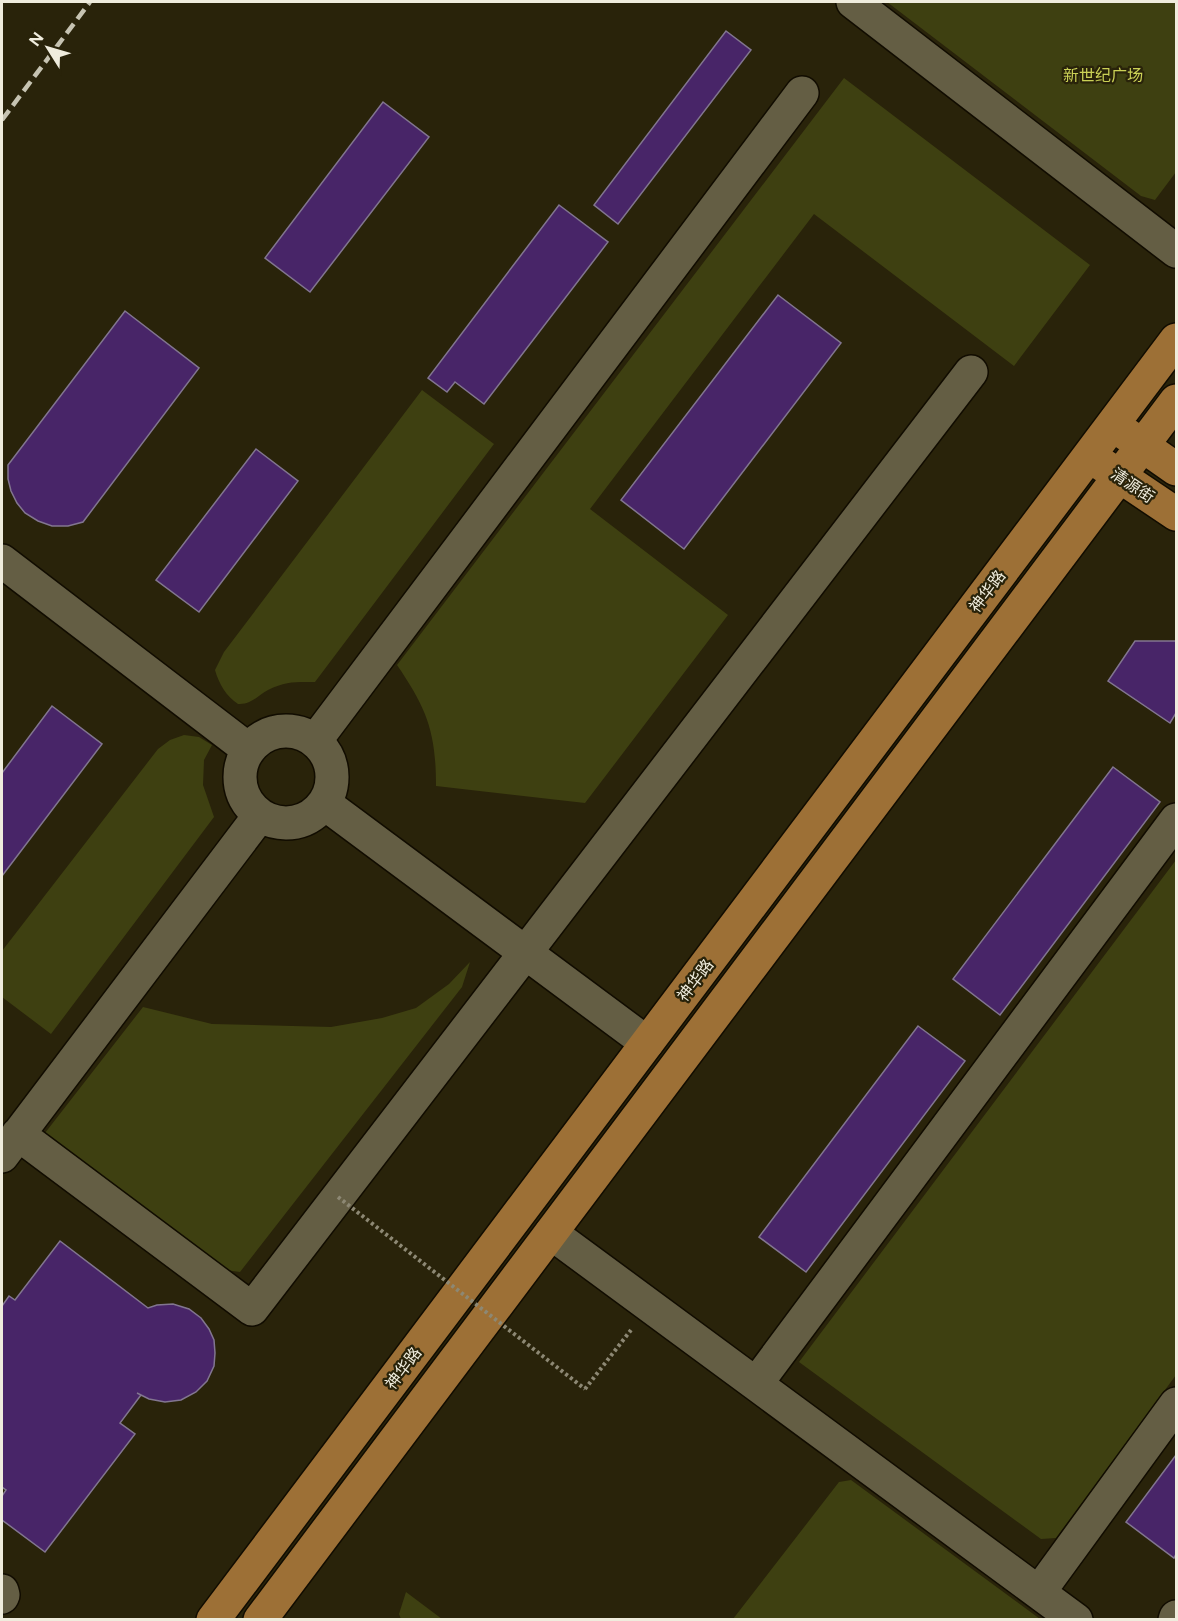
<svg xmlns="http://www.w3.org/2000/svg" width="1178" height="1621" font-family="Figtree,'Noto Sans SC',sans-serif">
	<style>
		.green { fill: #3e4011 }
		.building { fill: #482568; stroke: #827690; stroke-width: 1.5 }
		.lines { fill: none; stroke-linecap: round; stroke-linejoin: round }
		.minor-casing { stroke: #110c00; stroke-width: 36 }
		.major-casing { stroke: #110c00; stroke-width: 36 }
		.path { stroke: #8d8874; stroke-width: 4; stroke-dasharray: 3 3; stroke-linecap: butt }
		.minor { stroke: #645e44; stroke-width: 33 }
		.major { stroke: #9d7036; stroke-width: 33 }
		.rail { stroke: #c6c3b2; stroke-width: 4.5; stroke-dasharray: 12 6; stroke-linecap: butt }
		.path-bridge { stroke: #8d8874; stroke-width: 4; stroke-dasharray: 3 3; stroke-linecap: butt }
		.labels { text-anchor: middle; stroke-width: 4.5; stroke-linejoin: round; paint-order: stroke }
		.park-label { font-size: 16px; fill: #cbd156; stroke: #29230a }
		.street-label { font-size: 16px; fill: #efecdd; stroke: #29230a }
	</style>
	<rect width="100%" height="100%" fill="#29230a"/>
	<path class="green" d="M887,2H1176V172L1155,200L1141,196Z
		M844,78L1090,265L1014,366L814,214L590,509L728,615L585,803L436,786C436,732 427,709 397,665Z
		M422,390L494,444L315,682C296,682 286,681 268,690C257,696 251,705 238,704C226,696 219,684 215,670L224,652Z
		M184,735L199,737L212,745L204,760L203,785L214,817L51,1034L2,997V951L158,749L170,740Z
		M1176,860V1375L1056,1538L1041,1539L799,1362Z
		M470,962L462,987L240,1272L226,1270L45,1133L143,1007L212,1024L331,1027L382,1018L416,1008L449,984Z
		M851,1480L1040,1619H733L839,1482Z
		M406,1592L442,1619H401L399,1614Z"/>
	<path class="building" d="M726,31L751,50L618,224L594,205Z
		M383,102L429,137L310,292L265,258Z
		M559,205L608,242L484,404L455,382L447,392L428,378Z
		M778,295L841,343L684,549L621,500Z
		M125,311L199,368L83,522L68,526H52L38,521L25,513L17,503L11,491L8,479V465Z
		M256,449L298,481L199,612L156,580Z
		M1135,641H1176V713L1170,723L1108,681Z
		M52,706L102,744L2,876V773Z
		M1113,767L1160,802L1000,1015L953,979Z
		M918,1026L965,1061L806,1272L759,1237Z
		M60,1241L148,1308L157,1305L173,1304L189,1309L201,1318L209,1329L214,1340L215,1353L214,1366L207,1381L196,1392L181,1400L165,1402L149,1399L137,1393L141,1395L120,1423L135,1434L45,1552L2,1520V1496L6,1490L2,1487V1306L9,1296L15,1300Z
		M1176,1455V1554L1174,1558L1126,1522Z"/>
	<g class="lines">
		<g class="minor-casing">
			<path id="minor" d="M853,2L1176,251
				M2,561L249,750
				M240 777a46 46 0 1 1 92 0a46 46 0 1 1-92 0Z
				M315,741L802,93
				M324,803L647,1043
				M18,1134L252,1309L971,372
				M2,1156L260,815
				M551,1233L1076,1620
				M756,1384L1176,820
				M2,1591L3,1595L2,1597
				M1039,1592L1176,1404
				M1175,1620L1176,1617"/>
		</g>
		<g class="major-casing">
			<path id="major" d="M1126,434L1176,469
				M1103,465L1176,514
				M213,1620L1176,340
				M260,1620L1176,401"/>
		</g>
		<path class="path" d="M585,1389L631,1330"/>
		<use href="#minor" class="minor"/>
		<use href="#major" class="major"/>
		<path class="rail" d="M2,120L90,2"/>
		<path class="path-bridge" d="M338,1197L585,1389"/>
	</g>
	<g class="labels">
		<g class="park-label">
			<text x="1103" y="81">新世纪广场</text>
		</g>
		<g class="street-label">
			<text transform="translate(1133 485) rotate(34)" y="6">清源街</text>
			<text transform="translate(987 591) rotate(-53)" y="6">神华路</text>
			<text transform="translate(695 980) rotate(-53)" y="6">神华路</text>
			<text transform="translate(403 1368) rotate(-53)" y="6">神华路</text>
		</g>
	</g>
	<rect width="1178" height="1621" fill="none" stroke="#efecdd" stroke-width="6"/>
	<g transform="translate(48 48) rotate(307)" stroke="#29230a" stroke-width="4.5" paint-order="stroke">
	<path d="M0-4.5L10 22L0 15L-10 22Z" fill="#efecdd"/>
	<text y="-9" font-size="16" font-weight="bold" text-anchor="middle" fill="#efecdd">N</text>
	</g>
</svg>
